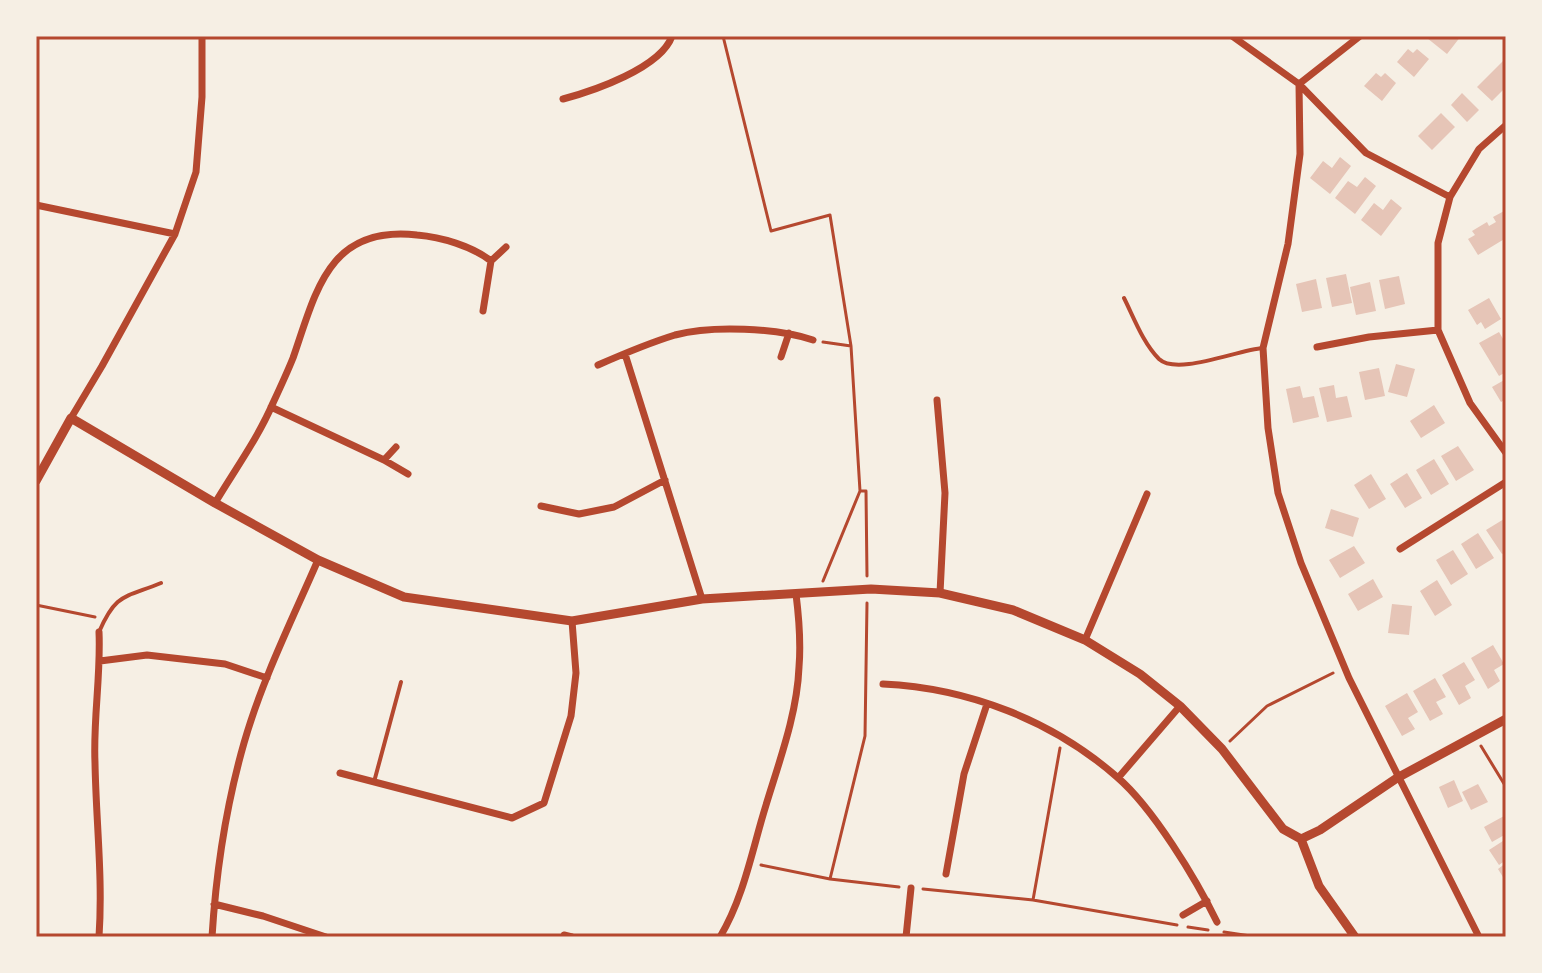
<svg xmlns="http://www.w3.org/2000/svg" width="1542" height="973" font-family="Barlow,sans-serif">
	<style>
		.building { fill: #e6c5b7 }
		.lines { fill: none; stroke-linecap: round; stroke-linejoin: round }
		.path { stroke: #b5482f; stroke-width: 3 }
		.service { stroke: #b5482f; stroke-width: 4 }
		.minor { stroke: #b5482f; stroke-width: 7 }
		.tertiary { stroke: #b5482f; stroke-width: 9 }
		.neatline { fill: none; stroke: #b5482f; stroke-width: 3 }
	</style>
	<rect width="100%" height="100%" fill="#f6efe4"/>
	<path class="building" d="M1429,36H1461L1447,54L1427,38Z
		M1408,49L1413,53L1417,49L1429,59L1414,77L1397,62Z
		M1506,58V87L1492,101L1477,87Z
		M1376,73L1381,77L1385,73L1396,83L1382,101L1364,86Z
		M1462,93L1479,110L1467,122L1451,105Z
		M1441,113L1455,127L1432,150L1418,136Z
		M1340,157L1351,166L1330,194L1310,178L1323,161L1332,168Z
		M1365,177L1376,186L1355,214L1335,198L1348,181L1357,187Z
		M1391,199L1402,208L1381,236L1361,220L1374,203L1383,210Z
		M1506,210V238L1478,255L1468,239L1475,235L1472,231L1487,222L1489,226L1496,222L1493,217Z
		M1346,274L1352,303L1332,307L1326,278Z
		M1399,276L1405,304L1385,309L1379,280Z
		M1316,279L1322,308L1302,312L1296,284Z
		M1370,282L1376,311L1356,315L1350,287Z
		M1489,298L1501,319L1485,329L1481,322L1477,325L1468,310Z
		M1499,332L1506,344V372L1499,376L1479,343Z
		M1396,364L1415,369L1407,397L1388,392Z
		M1379,368L1385,396L1365,400L1359,372Z
		M1506,379V399L1501,402L1492,387Z
		M1334,385L1336,398L1347,396L1352,417L1327,422L1319,388Z
		M1300,386L1303,398L1314,396L1319,417L1293,423L1286,389Z
		M1434,405L1445,423L1421,438L1410,421Z
		M1458,446L1474,470L1456,481L1441,456Z
		M1434,459L1449,484L1431,495L1416,470Z
		M1407,473L1422,498L1405,508L1390,484Z
		M1371,474L1386,499L1369,509L1354,485Z
		M1331,509L1359,518L1353,537L1325,528Z
		M1504,519L1506,552L1502,554L1486,530Z
		M1478,533L1494,558L1476,569L1461,544Z
		M1354,546L1365,563L1340,578L1329,560Z
		M1453,550L1468,574L1451,585L1436,560Z
		M1373,579L1383,597L1358,611L1348,594Z
		M1437,580L1452,605L1435,616L1420,591Z
		M1392,604L1412,606L1409,635L1388,633Z
		M1493,645L1504,664L1494,670L1500,681L1488,689L1471,658Z
		M1464,662L1475,680L1465,686L1471,698L1459,705L1442,675Z
		M1435,678L1446,697L1436,702L1443,714L1430,721L1413,691Z
		M1407,693L1418,712L1408,718L1415,729L1402,736L1385,706Z
		M1454,780L1463,801L1448,808L1439,787Z
		M1478,784L1488,802L1471,810L1462,792Z
		M1504,816L1506,834L1492,842L1484,827Z
		M1506,839V860L1499,865L1489,850Z
		M1506,863V882L1498,869Z"/>
	<g class="lines">
		<path class="path" d="M723,36L771,231L830,215L851,346L860,491H866L867,576
			M823,342L851,346
			M823,581L860,491
			M36,605L95,617
			M1230,741L1267,706L1333,673
			M1481,746L1506,787
			M761,865L830,879L899,887
			M830,879L865,736L867,603
			M923,889L1033,900L1177,925
			M1033,900L1060,748
			M1188,927L1208,930
			M1224,932L1257,937"/>
		<path class="service" d="M1124,298C1134,318 1143,343 1159,359C1177,376 1237,350 1263,348
			M99,632C116,593 124,598 161,583
			M374,782L401,682"/>
		<path class="minor" d="M1232,36L1299,84L1366,153L1450,197
			M1299,84L1300,154L1288,244L1263,348L1268,428L1278,493L1301,563L1349,678L1479,937
			M1299,84L1360,36
			M563,99C593,91 661,68 672,36
			M1506,125L1479,149L1450,197L1438,243V330L1470,403L1506,453
			M36,205L175,234
			M491,261L506,247
			M1317,347L1369,337L1438,330
			M625,354L702,599
			M781,357L789,333
			M598,365C623,354 649,343 675,335C713,325 776,328 813,340
			M937,400L945,493L940,593
			M271,407L384,460L408,474
			M71,418L102,366L175,234L196,172L202,97V36
			M384,460L396,447
			M215,503C234,471 258,438 273,403C280,388 287,373 293,358C316,292 328,225 417,235C441,237 472,246 491,261L483,311
			M541,506L579,514L614,507L665,480
			M1400,549L1506,482
			M99,632C101,676 93,719 95,763C96,821 103,878 99,937
			M1085,640L1147,494
			M100,661L147,655L225,664L267,678
			M883,684C968,688 1052,720 1117,777C1153,808 1196,879 1217,922
			M340,773L512,818L544,803L571,716L576,673L572,621
			M1118,778L1180,706
			M946,874L964,774L987,704
			M214,904L263,916L326,937
			M1183,915L1207,901
			M564,935L572,937
			M212,937C216,872 226,806 244,743C262,680 292,620 318,560
			M720,937C741,902 750,861 761,822C775,772 797,719 799,667C801,643 799,618 796,594
			M906,937L911,888"/>
		<path class="tertiary" d="M36,481L71,418L215,503L318,560L404,597L572,621L702,599L871,589L940,593L1013,610L1085,640L1140,674L1180,706L1222,749L1283,829L1301,839L1319,886L1355,937
			M1301,839L1320,830L1397,778L1506,719"/>
	</g>
	<rect width="1542" height="973" fill="none" stroke="#f6efe4" stroke-width="76"/>
	<rect x="38" y="38" width="1466" height="897" class="neatline"/>
</svg>
